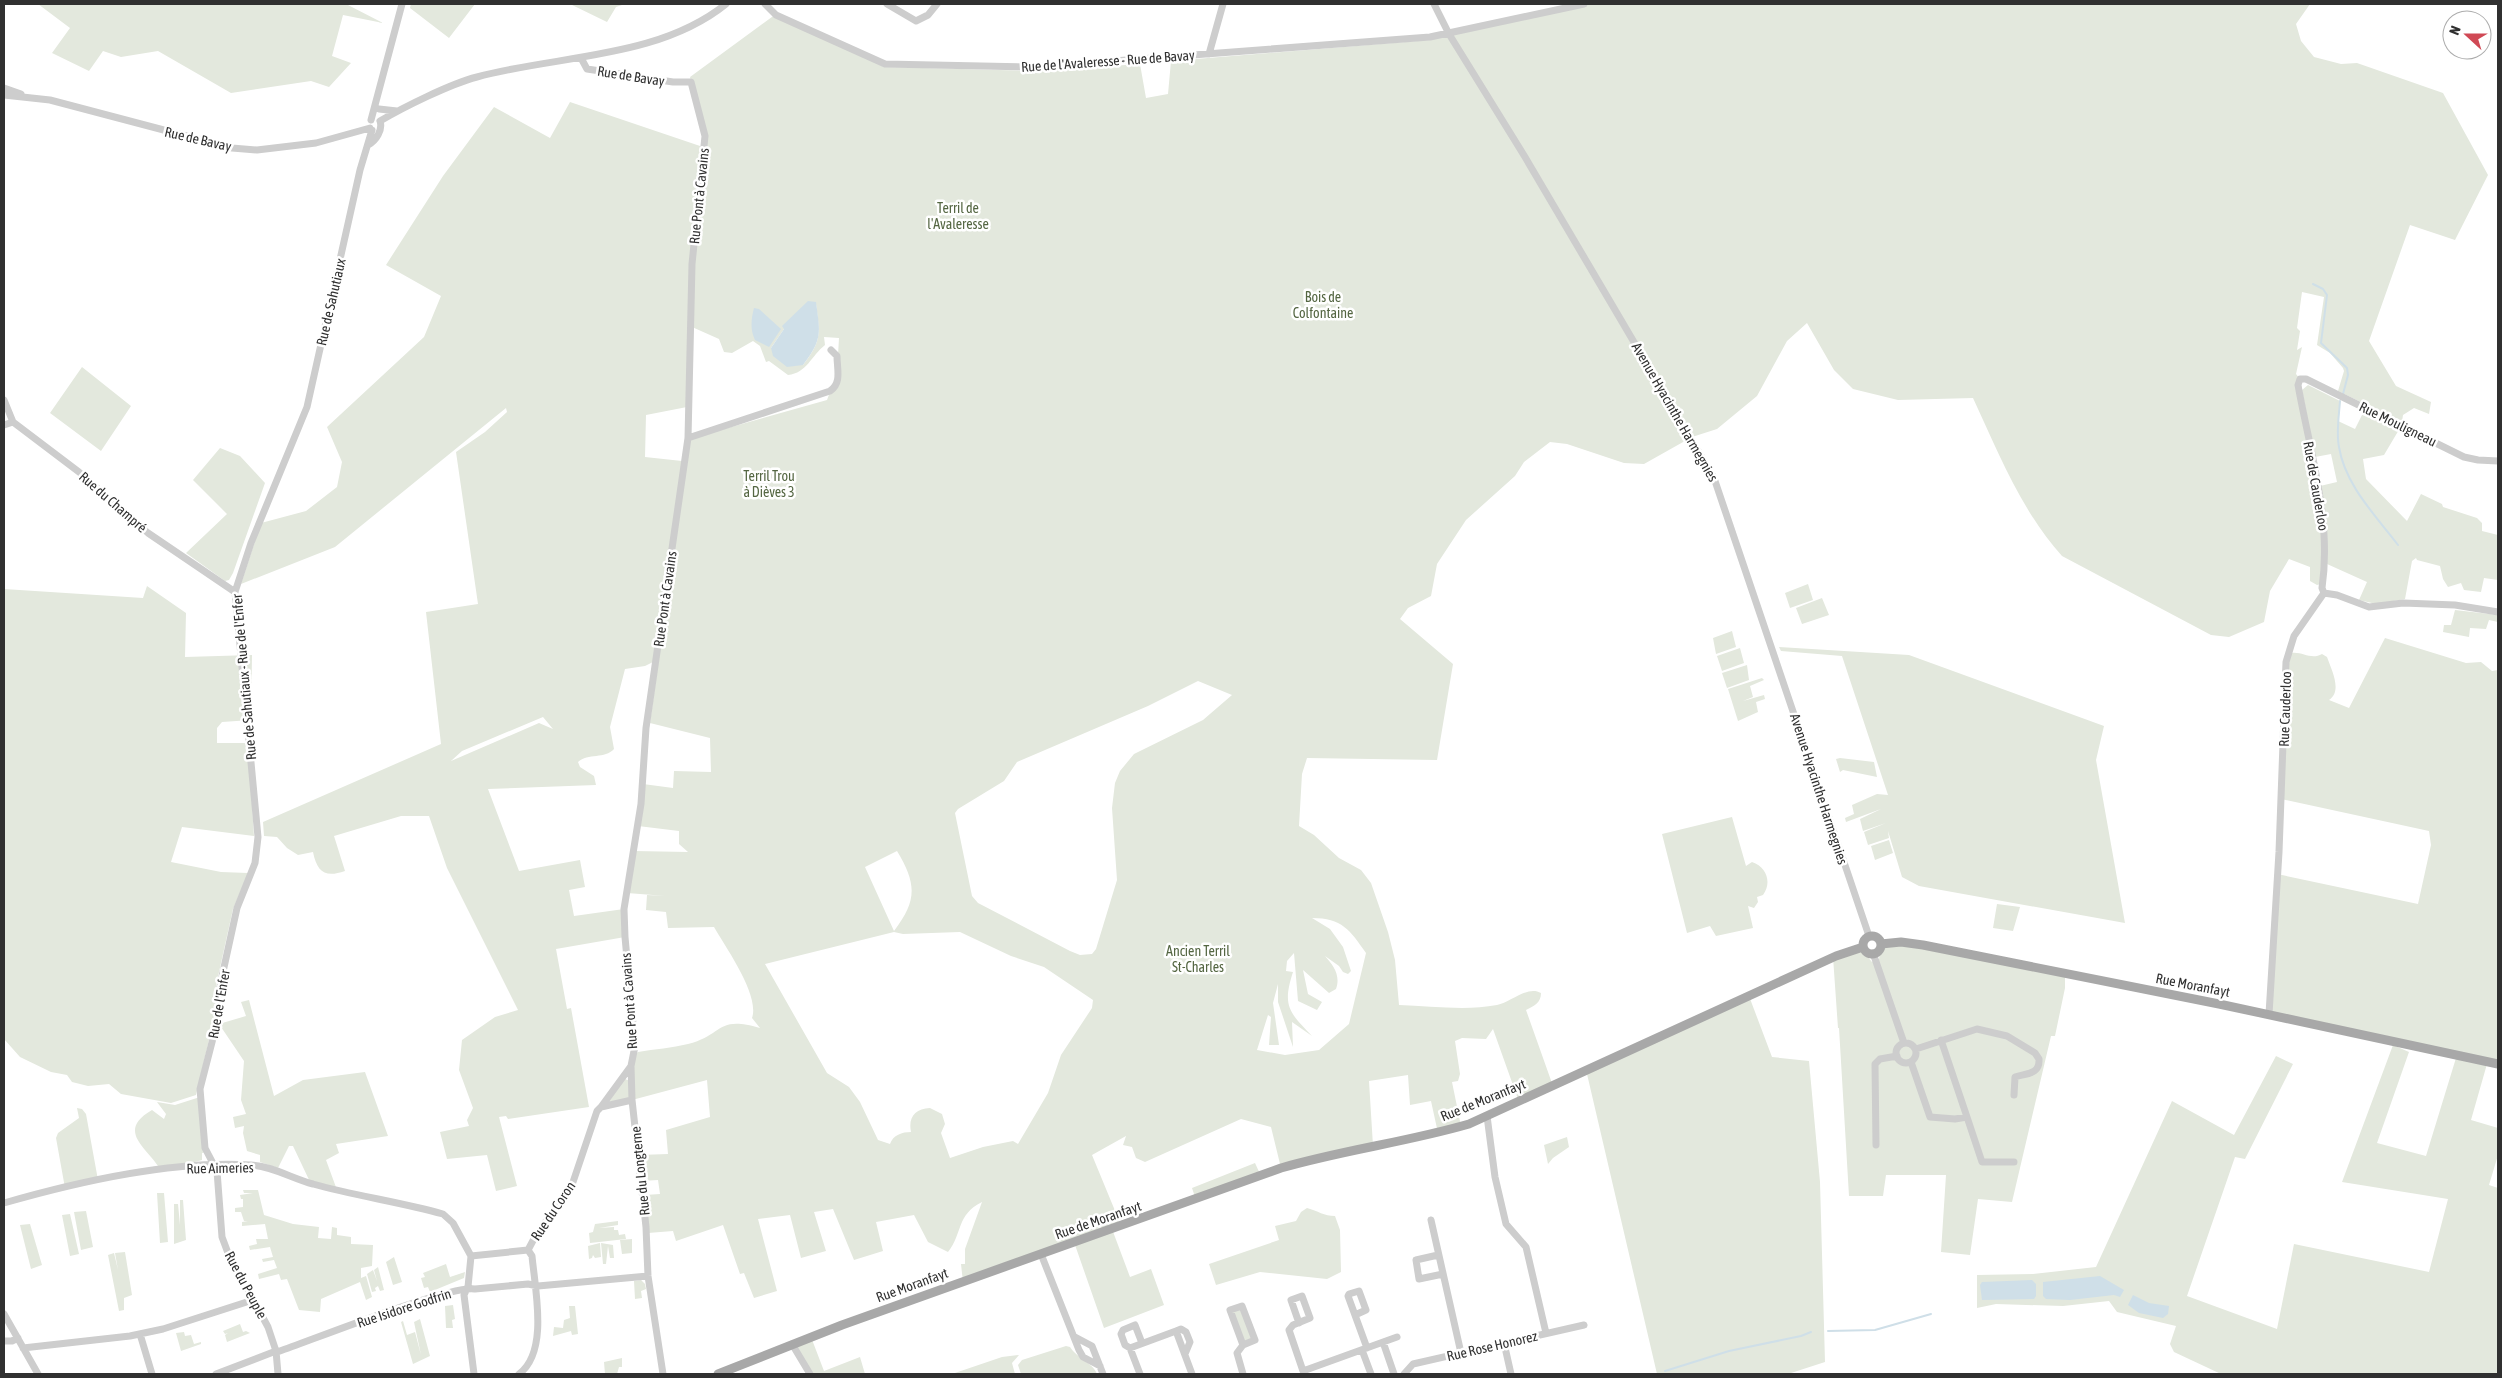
<svg xmlns="http://www.w3.org/2000/svg" width="2502" height="1378" font-family="'Asap Condensed',sans-serif">
	<style>
		.green { fill: #e3e8dd; fill-rule: evenodd }
		.water { fill: #cfdfe8 }
		.lines { fill: none; stroke-linecap: round; stroke-linejoin: round }
		.stream { stroke: #cfdfe8; stroke-width: 2 }
		.minor { stroke: #cdcdcd; stroke-width: 7 }
		.major { stroke: #a8a8a8; stroke-width: 9 }
		.labels { text-anchor: middle; stroke-width: 5; stroke-linejoin: round; paint-order: stroke }
		.street-label { font-size: 14px; fill: #303030; stroke: #fff }
		.park-label { font-size: 14px; fill: #546642; stroke: #fff }
	</style>
	<rect width="100%" height="100%" fill="#fff"/>
	<path class="green" d="M38,4H346L383,23L343,15L332,56L351,63L329,87L311,81L231,93L158,51L121,57L103,51L89,71L52,53L70,28Z
		M411,4H475L449,38L410,8Z
		M570,4H625L616,7L607,22Z
		M1584,4H2310L2296,24L2301,41L2314,57L2341,64L2357,63L2443,93L2488,175L2455,240L2410,225L2369,341L2396,386L2431,402L2429,414L2414,408L2403,415L2402,422L2338,391L2344,371L2343,368L2330,353L2317,345L2324,297L2302,292L2297,328L2300,331L2297,350L2302,347L2296,374L2300,379L2323,516L2321,584L2317,585L2310,581V567L2289,559L2270,591L2264,622L2229,637L2211,635L2062,556C2022,512 1998,452 1973,398L1898,400L1853,389L1834,370L1807,323L1787,341L1757,396L1717,429L1692,437L1644,464L1624,463L1567,444L1550,442L1524,462L1515,476L1466,520L1437,564L1431,596L1408,608L1400,619L1453,664L1437,760L1307,758L1302,774L1299,826L1314,835L1339,858L1361,870L1371,883L1388,932L1395,960L1399,1005C1431,1006 1466,1011 1497,1005C1511,1002 1528,985 1541,993C1541,1003 1534,1006 1526,1010L1553,1086L1519,1102L1493,1029L1486,1039L1462,1038L1455,1041L1460,1074L1458,1081L1452,1082L1461,1126L1438,1133L1431,1101L1410,1105L1408,1075L1369,1081L1373,1146L1281,1168L1271,1127L1241,1119L1145,1162L1136,1158L1132,1147L1123,1145L1126,1136L1092,1155L1118,1218L1119,1226L1112,1229L1130,1277L1151,1269L1164,1305L1104,1328L1074,1242L963,1282L961,1264H965V1249L982,1202C956,1215 963,1233 948,1252L928,1242L914,1215L876,1222L883,1251L854,1260L833,1209L814,1212L826,1251L801,1258L790,1215L758,1219L777,1291L754,1298L744,1273L740,1274L723,1225L676,1241L673,1231L648,1233L645,1195L660,1194L658,1180L642,1181L639,1155L668,1154L666,1130L710,1117L707,1080L632,1100L608,1102L625,1079L630,1081L633,1056L638,1052C655,1049 672,1048 688,1044C724,1035 716,1015 760,1028L752,1018C760,995 726,948 714,927L668,928L666,912L646,910L647,895L666,896L627,893L634,851L688,852L679,844V831L638,826L643,784L673,788L674,771L711,772L710,738L650,723L689,439L827,400L830,392L836,389L839,338L824,337L825,345C811,356 807,373 788,375L769,361L766,362L760,346L753,341L732,353L724,352L719,339L692,327L693,266L705,133L690,77L776,14L884,67L1033,71L1140,64L1146,98L1168,94L1171,61L1430,40ZM808,303L816,304C820,334 822,340 803,365L771,348L784,329ZM1198,681L1232,695L1203,720L1134,754L1120,771L1115,783L1112,808L1117,880L1096,949L1092,954L1080,955L1070,951L978,903L972,896L955,813L958,809L1004,781L1017,762L1148,706ZM897,851C917,884 917,901 894,931L865,867ZM1312,918C1342,918 1350,930 1366,953L1349,1024L1319,1050L1285,1055L1257,1050L1268,1015L1271,1017L1269,1045H1279L1273,1003L1278,984V1002L1293,1047L1292,1022L1312,1036C1289,1012 1282,1006 1293,972L1286,971L1287,961L1294,953L1298,1001L1317,1010L1322,1002L1308,994L1303,970L1329,993L1336,989C1341,975 1333,965 1325,956L1339,966L1343,972L1348,974L1351,971L1343,947L1330,929ZM894,932L903,934L960,932L1011,956L1044,967L1093,1000L1092,1008L1061,1055L1048,1093L1018,1144L1013,1141L983,1147L950,1158L941,1133L945,1124L942,1114L930,1108C915,1109 908,1117 911,1132C902,1132 893,1135 890,1144L878,1140L860,1102L849,1087L827,1073L765,964Z
		M570,102L703,147L692,228L687,407L646,415L645,457L682,461L655,661L645,666L625,669L610,727L614,749C605,759 588,753 578,762L580,767L594,776L596,785L488,789L519,871L580,860L585,887L569,890L574,916L624,909L625,937L556,949L567,1009L571,1008L589,1107L508,1119L506,1116L499,1117L517,1186L496,1191L487,1155L447,1159L440,1132L469,1126L467,1120L473,1108L459,1070L462,1040L495,1017L518,1010L447,868L429,816H401L334,836L345,871C325,878 317,872 313,852L298,855L287,848L277,837L264,836L263,822L441,744L426,612L478,604L456,452L485,432L507,412L506,408L335,547L241,584L261,523L306,511L337,487L342,462L327,427L424,337L441,296L386,265L443,176L494,107L550,138ZM543,717L553,729L539,723L451,761L462,751Z
		M82,367L131,406L101,451L50,413Z
		M2308,385L2340,401L2338,421L2355,429L2364,411L2400,428L2384,455L2363,459L2366,479L2407,521L2421,494L2442,504L2443,507L2477,518L2482,523V531L2498,535V580L2484,578L2481,592L2464,590L2461,583L2448,587L2443,579L2440,566L2417,560L2416,558L2412,561L2405,599L2376,604L2359,600L2367,582L2327,564L2326,516L2320,486L2337,482L2331,454L2315,457L2302,390Z
		M220,448L240,456L265,483L233,573L229,580L225,581L186,553L227,514L193,480Z
		M1808,584L1813,600L1790,608L1785,593Z
		M147,586L186,613L185,657L252,655L251,720L222,722L217,728V743H248L254,836L182,827L171,862L221,872L248,873L233,909L217,981L214,997L216,1010L196,1095L171,1103L121,1094L109,1084L88,1086L72,1082L67,1075L51,1072L20,1057L4,1039V589L143,598Z
		M1822,598L1829,615L1802,624L1796,608Z
		M2455,610L2498,615V622L2489,620L2486,629L2470,628L2469,637L2443,632L2444,625H2451Z
		M1732,631L1736,647L1716,654L1713,638Z
		M2385,638L2466,663L2481,662L2492,671L2498,670V1064L2269,1014L2277,874L2418,904L2431,845L2429,831L2281,799L2288,654C2300,649 2310,661 2322,654L2327,657C2331,669 2343,691 2329,700L2349,708Z
		M1779,647L1909,655L2104,726L2096,760L2125,923L1919,886L1902,877L1888,831L1889,838L1868,845L1864,832L1886,823L1863,831L1860,819L1881,809L1846,822L1845,818L1854,814L1852,805L1877,794L1888,795L1842,656L1781,651Z
		M1740,648L1744,663L1722,671L1717,656Z
		M1747,665L1749,680L1727,688L1722,673Z
		M1762,678L1764,680L1750,686L1753,697L1743,701L1764,695L1765,699L1756,702L1758,712L1738,721L1728,689Z
		M1840,758L1874,762L1877,777L1843,770L1840,772L1836,759Z
		M1732,817L1746,866L1752,862C1767,867 1772,883 1763,895L1757,897L1758,902L1754,908L1748,906L1753,928L1716,936L1710,926L1687,933L1662,834Z
		M1889,840L1893,853L1875,860L1871,846Z
		M1997,904L2020,907L2013,931L1993,928Z
		M1894,944L2065,973V988L2055,1036H2051L2012,1202L1978,1199L1970,1255L1941,1252L1946,1175H1886L1883,1196H1849L1839,1028H1838L1833,957L1862,950L1872,962L1879,960C1880,949 1884,947 1894,944Z
		M1749,996L1772,1057L1809,1061L1820,1182L1825,1362L1788,1374H1657L1587,1074Z
		M249,1000L274,1096L303,1080L365,1072L388,1136L336,1144L339,1153L326,1160L337,1190L311,1184L293,1146H289L278,1168L260,1162V1155L247,1151L243,1133L244,1126L235,1128L233,1117L246,1114L241,1100L244,1061L219,1024L246,1016L241,1002Z
		M2393,1045L2409,1052L2377,1143L2426,1156L2456,1058L2487,1064L2471,1120L2498,1128V1155L2489,1185L2498,1188V1374H2221L2174,1352L2170,1344L2176,1326L2117,1312L2109,1301L2063,1306L1996,1304L1977,1308V1275L2033,1274L2096,1267L2172,1101L2234,1135L2276,1056L2293,1064L2245,1159L2235,1157L2187,1296L2277,1329L2294,1244L2429,1272L2448,1199L2342,1182Z
		M200,1097L207,1152L202,1153V1160L161,1171C150,1149 114,1132 152,1110L164,1119L166,1114L157,1102L175,1105Z
		M77,1108L82,1109L86,1114L98,1180L65,1188L56,1138L58,1133L79,1118Z
		M1567,1137L1569,1147L1553,1158L1548,1164L1544,1145Z
		M1255,1163L1261,1176L1196,1200L1192,1188Z
		M243,1190H258L264,1215L293,1224L319,1227L318,1238L331,1239L332,1227L337,1228V1235L351,1237V1244L373,1245L372,1266L361,1268V1278L366,1276L372,1297L366,1300L360,1282L321,1299L320,1312L299,1310L287,1279L281,1280L279,1274L259,1279L258,1274L277,1268L274,1260L263,1262L262,1259L273,1257L270,1247L250,1250L249,1246L257,1244L256,1239H268L265,1224L242,1226V1222L248,1221H244L241,1212H235V1208L243,1207V1199H241L240,1195L253,1193H244Z
		M157,1193H164L168,1242L160,1243Z
		M180,1200H183L186,1240L174,1244V1204H178L180,1225Z
		M1307,1208C1318,1211 1324,1216 1335,1216L1340,1230L1341,1272L1327,1279L1260,1272L1216,1285L1209,1264L1279,1240L1275,1226L1296,1221L1301,1212Z
		M86,1211L93,1247L81,1250L74,1212Z
		M70,1214L79,1254L70,1256L62,1215Z
		M618,1221V1225L599,1228L614,1227V1230H618L619,1235L625,1234L626,1239L590,1243L589,1233L593,1232L595,1224Z
		M30,1224L42,1265L31,1269L20,1225Z
		M632,1239V1253L622,1254L620,1240Z
		M600,1243L601,1257L595,1258L593,1255L592,1258L589,1259L588,1246Z
		M601,1243L613,1245L614,1258H610L608,1246L606,1264H603Z
		M125,1252L132,1295L124,1298V1310L119,1311L108,1255L114,1253L118,1270L115,1253Z
		M394,1257L402,1282L393,1285L386,1262Z
		M446,1264L450,1277L465,1272L464,1278L430,1292L428,1287L424,1288L421,1278L425,1277L423,1273Z
		M378,1267L384,1290L380,1291L378,1286L375,1288L376,1291L372,1292L367,1274L373,1270L377,1281L374,1270Z
		M641,1280L645,1284L646,1289L641,1291L642,1298L635,1299L634,1281Z
		M453,1305L455,1319L452,1320L453,1328H446L445,1306Z
		M569,1306H575L578,1334L572,1335L571,1331L553,1336L554,1327L563,1328L564,1320L570,1318Z
		M1241,1307L1254,1340L1243,1344L1231,1311Z
		M420,1319L430,1356L413,1364L401,1322L403,1321L407,1335L415,1332L421,1355L414,1322Z
		M240,1324L243,1332L246,1331L250,1333L227,1342L225,1335L228,1333L225,1334L223,1331Z
		M184,1332L185,1336L191,1335L194,1344L201,1342V1344L181,1351L176,1333Z
		M811,1337L824,1371L860,1357L865,1374H810L792,1344Z
		M1066,1346L1070,1347C1077,1358 1094,1364 1097,1374H1021L1018,1365L1022,1360Z
		M1019,1355L1012,1363L1015,1374H952L1002,1357Z
		M622,1358V1367H619L617,1374H605L604,1362Z"/>
	<path class="water" d="M808,301L816,302C820,332 823,339 803,365L787,367L773,356L771,348L784,329L782,326Z
		M754,308L759,309L781,329L769,347L755,340C750,329 751,320 754,308Z
		M2100,1276L2124,1290L2120,1297L2114,1295L2070,1300L2046,1299L2043,1296V1282Z
		M2032,1280L2036,1284V1296L2034,1299L1982,1300L1980,1285L1982,1282Z
		M2133,1295L2149,1303L2169,1306L2168,1314L2163,1318L2139,1313L2128,1305Z"/>
	<g class="lines">
		<path class="stream" d="M2313,284L2323,289L2327,295L2321,343L2347,368L2348,375L2343,394
			M2340,401C2339,416 2336,433 2339,447C2345,485 2376,516 2398,545
			M1828,1331L1875,1330L1931,1314
			M1665,1371L1729,1351L1801,1336L1811,1332"/>
		<path class="minor" d="M765,4L776,15L885,64L1034,67L1430,37L1584,4
			M887,4L916,21L928,15L937,4
			M1434,4L1449,34L1525,157L1714,478L1869,936
			M1209,54L1223,4
			M581,58L587,69L673,82H691L705,136L692,264L688,438L646,728L641,804L624,909L625,937L635,1046L631,1066L601,1107
			M4,88L21,94
			M4,95L50,100L232,148L257,150L316,143L370,128
			M379,109L397,111
			M371,120L402,4
			M380,121C404,107 450,84 477,77C557,55 658,59 726,4
			M368,145C376,141 383,130 380,121
			M4,400L13,422L79,472L148,533L235,592
			M4,425L13,422
			M688,438L830,391C842,383 837,369 837,356L831,350
			M2324,593L2322,588C2332,520 2310,452 2298,385L2300,379H2306L2464,457L2478,460L2498,461
			M1873,953L1904,1043
			M2269,1014L2279,852L2286,662L2294,636L2324,593L2337,595L2369,607L2403,603L2455,605L2498,612
			M1941,1040L1967,1117
			M1896 1053a10 10 0 1 1 20 0a10 10 0 1 1-20 0Z
			M1916,1049L1977,1029L2007,1036L2035,1053L2039,1059C2040,1075 2026,1073 2015,1077L2014,1095
			M1911,1062L1930,1117L1955,1119L1967,1117L1982,1162H2014
			M631,1066L632,1100L646,1227L648,1276L663,1374
			M1487,1116L1495,1177L1506,1224L1526,1247L1546,1333
			M1876,1145L1875,1064L1880,1059L1897,1056
			M4,1203C77,1182 175,1160 251,1165C272,1166 293,1179 313,1184C356,1196 400,1202 443,1214L453,1223L471,1256
			M1431,1220L1461,1353
			M528,1250L536,1235L572,1185L597,1111L601,1107L632,1100
			M1041,1254L1079,1350L1083,1357L1100,1366
			M1438,1255L1416,1260L1419,1279L1443,1274
			M468,1287L471,1256L528,1250
			M467,1288L464,1295L474,1374
			M4,1314L38,1374
			M1355,1315L1366,1310L1359,1291L1349,1294L1348,1296L1367,1348
			M1299,1323L1291,1300L1302,1296L1310,1318L1293,1325L1289,1330L1303,1371L1397,1337
			M1176,1331L1181,1329L1186,1332L1190,1342L1185,1354
			M140,1334L152,1374
			M1075,1337L1092,1346L1103,1374
			M4,1341H12L18,1338
			M1383,1342L1394,1374
			M1504,1343L1511,1374
			M792,1344L810,1374
			M1243,1345L1230,1310L1242,1306L1255,1340L1243,1345L1237,1353L1243,1374
			M23,1348L130,1336L163,1329L253,1300
			M1130,1348L1125,1345L1121,1334L1123,1330L1135,1325L1142,1343
			M1362,1350L1371,1374
			M216,1374L276,1351H280C312,1340 452,1284 475,1289L528,1284L538,1286L648,1276
			M278,1374L276,1351L268,1327L228,1253L222,1237L217,1171L205,1148L200,1089L220,1011L218,998L221,981L237,908L255,863L258,837L235,592L251,543L307,407L360,170L372,130
			M519,1374C549,1352 535,1289 532,1256L528,1250
			M1140,1374L1130,1348L1176,1331L1192,1374
			M1404,1374L1413,1364L1584,1325"/>
		<path class="major" d="M1863 945a9 9 0 1 1 18 0a9 9 0 1 1-18 0Z
			M1881,944L1901,942L1923,945L2219,1004L2498,1064
			M718,1374L842,1325L1281,1168C1343,1150 1407,1142 1469,1124L1836,956L1863,947"/>
	</g>
	<g class="labels">
		<g class="street-label">
			<text transform="translate(1108 61) rotate(-4)" y="5">Rue de l'Avaleresse - Rue de Bavay</text>
			<text transform="translate(631 76) rotate(9)" y="5">Rue de Bavay</text>
			<text transform="translate(198 139) rotate(13)" y="5">Rue de Bavay</text>
			<text transform="translate(699 196) rotate(-84)" y="5">Rue Pont à Cavains</text>
			<text transform="translate(331 302) rotate(-77)" y="5">Rue de Sahutiaux</text>
			<text transform="translate(1675 412) rotate(60)" y="5">Avenue Hyacinthe Harmegnies</text>
			<text transform="translate(2398 424) rotate(26)" y="5">Rue Mouligneau</text>
			<text transform="translate(2316 486) rotate(80)" y="5">Rue de Cauderloo</text>
			<text transform="translate(113 502) rotate(41)" y="5">Rue du Champré</text>
			<text transform="translate(665 599) rotate(-82)" y="5">Rue Pont à Cavains</text>
			<text transform="translate(244 677) rotate(-95)" y="5">Rue de Sahutiaux - Rue de l'Enfer</text>
			<text transform="translate(2285 709) rotate(-88)" y="5">Rue Cauderloo</text>
			<text transform="translate(1819 789) rotate(72)" y="5">Avenue Hyacinthe Harmegnies</text>
			<text transform="translate(2193 985) rotate(11)" y="5">Rue Moranfayt</text>
			<text transform="translate(629 1001) rotate(-94)" y="5">Rue Pont à Cavains</text>
			<text transform="translate(219 1004) rotate(-80)" y="5">Rue de l'Enfer</text>
			<text transform="translate(1483 1100) rotate(-22)" y="5">Rue de Moranfayt</text>
			<text transform="translate(220 1168) rotate(-1)" y="5">Rue Aimeries</text>
			<text transform="translate(640 1171) rotate(-96)" y="5">Rue du Longterne</text>
			<text transform="translate(553 1211) rotate(-56)" y="5">Rue du Coron</text>
			<text transform="translate(1098 1220) rotate(-19)" y="5">Rue de Moranfayt</text>
			<text transform="translate(246 1285) rotate(62)" y="5">Rue du Peuple</text>
			<text transform="translate(912 1285) rotate(-20)" y="5">Rue Moranfayt</text>
			<text transform="translate(404 1308) rotate(-18)" y="5">Rue Isidore Godfrin</text>
			<text transform="translate(1492 1346) rotate(-13)" y="5">Rue Rose Honorez</text>
		</g>
		<g class="park-label">
			<text x="958" y="213">Terril de<tspan x="958" dy="16">l'Avaleresse</tspan></text>
			<text x="1323" y="302">Bois de<tspan x="1323" dy="16">Colfontaine</tspan></text>
			<text x="769" y="481">Terril Trou<tspan x="769" dy="16">à Dièves 3</tspan></text>
			<text x="1198" y="956">Ancien Terril<tspan x="1198" dy="16">St-Charles</tspan></text>
		</g>
	</g>
	<rect width="2502" height="1378" fill="none" stroke="#303030" stroke-width="10"/>
	<g transform="translate(2467 35) rotate(291)"><circle r="24" fill="#ffffff" stroke="#acacac"/>
	<path d="M0-4L9 19L0 12L-9 19Z" fill="#d04955"/>
	<text y="-8" font-size="14" font-weight="bold" text-anchor="middle" fill="#303030">N</text>
	</g>
</svg>
